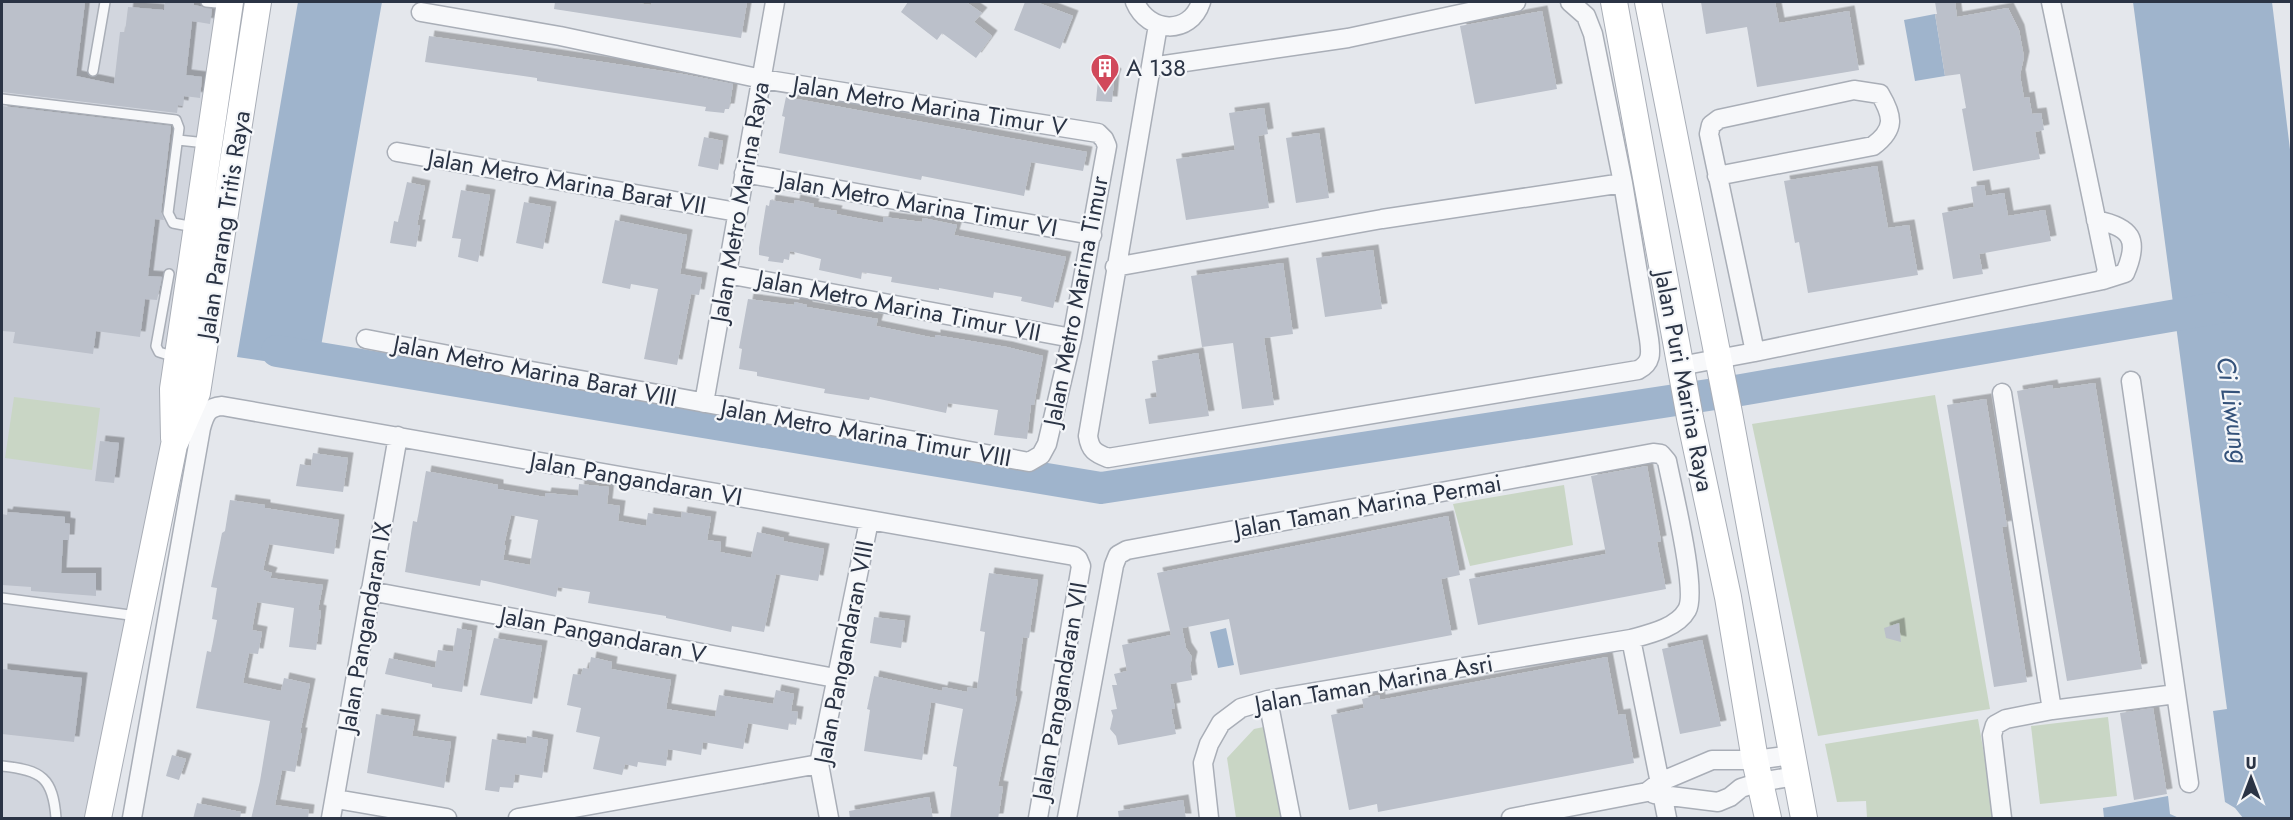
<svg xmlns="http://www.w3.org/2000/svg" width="2293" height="820" font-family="Jost,sans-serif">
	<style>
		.built { fill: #d2d6de }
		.green { fill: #c9d6c5 }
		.water { fill: #9fb4cc }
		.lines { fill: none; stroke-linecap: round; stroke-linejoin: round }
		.river { stroke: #9fb4cc; stroke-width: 32 }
		.building { fill: #bbc0ca; fill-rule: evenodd; filter: url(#shadow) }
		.lane-casing { stroke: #a9aeb7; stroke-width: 12 }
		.street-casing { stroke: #a9aeb7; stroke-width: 21 }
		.secondary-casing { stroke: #a9aeb7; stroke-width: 28 }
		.lane { stroke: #f7f8fa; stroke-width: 9 }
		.street { stroke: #f7f8fa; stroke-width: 18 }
		.secondary { stroke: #fff; stroke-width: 26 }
		.labels { text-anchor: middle; stroke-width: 4.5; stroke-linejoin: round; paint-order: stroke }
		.poi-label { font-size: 24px; fill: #2b3445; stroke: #f4f6f9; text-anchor: start }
		.street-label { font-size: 24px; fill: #2b3445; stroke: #f4f6f9 }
		.water-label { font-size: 26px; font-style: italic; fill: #34527a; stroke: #f4f6f9 }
	</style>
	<defs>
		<filter id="shadow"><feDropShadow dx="5.5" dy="-5.5" stdDeviation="0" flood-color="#0004"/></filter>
	</defs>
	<rect width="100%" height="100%" fill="#e4e7ec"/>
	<path class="built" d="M2,2H232L112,818H2Z"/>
	<path class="green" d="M1935,395L1990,709L1818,736L1752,424Z
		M14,397L100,408L92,470L5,458Z
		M1564,485L1573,545L1470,566L1453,504Z
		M2108,717L2117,796L2040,804L2031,726Z
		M1978,719L1995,818H1867L1866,801L1837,802L1825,744Z
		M1273,725L1288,818H1236L1227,758L1254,729Z"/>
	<path class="water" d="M298,2H382L317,369L237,357Z
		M2133,2H2272L2292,166L2291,818H2243L2235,808L2225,802L2213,711L2227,709Z
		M1935,14L1945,76L1915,81L1904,20Z
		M1226,628L1234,665L1218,668L1210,632Z
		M2168,796L2170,814L2179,818H2104L2103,808Z"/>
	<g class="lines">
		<path class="river" d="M277,351L1101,488L1741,390L2217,308"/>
	</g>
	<path class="building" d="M2,2H85L76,76L114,84L120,32H125L128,7L164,10L165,2H184L194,3V5L212,9L210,24L192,21L186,75L202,77L200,98L184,96L183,106L178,105L177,113L2,92Z
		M555,2H630L651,5V2H747L741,38L554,9Z
		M908,2H966L982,13L974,22L992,36L976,58L942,33L937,40L901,12Z
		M1025,2H1036L1073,16L1060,49L1014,30Z
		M1701,2H1775L1779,23L1849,11L1859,70L1757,87L1747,27L1706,34Z
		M1935,2H1955L1957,17L2008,8L2019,30L2024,57L2020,75L2024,98L2029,97L2032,114L2041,113L2044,130L2035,132L2040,159L1973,171L1962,109L1966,108L1960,74L1945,76L1935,14H1937Z
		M1542,11L1557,89L1475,104L1460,26Z
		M429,36L683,74L733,84L729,109H725L724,113L705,111L706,107L537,81V78L425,62Z
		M1103,68L1116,74L1114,80L1112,102L1096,101L1098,80Z
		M786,97L1087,152L1083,171L1031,162L1024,196L922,176L921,180L779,153L785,117L782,116Z
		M2,106L171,126L161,212L164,220L155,219L148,276L162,277L157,300L145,299L140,337L96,331L93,354L13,343L15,332L2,331Z
		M1264,108L1268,134L1258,136L1269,208L1186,220L1176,159L1235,150L1229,113Z
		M1319,133L1329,198L1296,203L1286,138Z
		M704,137L723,141L718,170L698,166Z
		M1877,166L1888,228L1909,225L1918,275L1808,293L1799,242L1795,243L1784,181Z
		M407,182L425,186L417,225H420L416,247L390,243L394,221L398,222Z
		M1984,185L1986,196L2004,193L2008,216L2045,210L2051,241L1979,254L1983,274L1953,279L1942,213L1974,207L1971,187Z
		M461,190L490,195L478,262L458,257L461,239L452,238Z
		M770,200L794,204L795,200L814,204L813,207L837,211L836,214L878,222H883L884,217L922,222L923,218L957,225L954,235L1066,257L1053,308L1021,301L1022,297L994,292L993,298L939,288V290L891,282L892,277L862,272L861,279L819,270L821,259L790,251L789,260L784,259L783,263L768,261L769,257L759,255V248L766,205L769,206Z
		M524,202L551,207L543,249L516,243Z
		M615,220L687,235L680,274L702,278L699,295L691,294L677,365L644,359L658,289L631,284L630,289L602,283Z
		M1373,250L1382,309L1325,317L1316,258Z
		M1283,263L1293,334L1264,338L1274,405L1242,409L1233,343L1202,347L1191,276Z
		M748,299L794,305V302L807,305V307L878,319L876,326L935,338V335L1007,347L1043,356L1034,405H1031L1027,439L994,435L998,410L948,403L946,413L870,397L869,400L824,393L825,389L757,376V372L739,369L742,349L739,348Z
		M1198,353L1209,416L1149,424L1145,399L1157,397L1152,361Z
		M2095,383L2142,669L2067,681L2017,391L2052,385L2053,389Z
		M1986,399L2007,526L2002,527L2027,682L1994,687L1947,405Z
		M100,441L119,443L114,483L95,481Z
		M313,453L348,458L343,492L296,486L300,464L311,466Z
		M1647,466L1661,541L1657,542L1666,589L1478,625L1469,579L1606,554L1591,476Z
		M426,471L498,485V489L545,497L546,493L578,496L579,484L609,487L607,504L620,506L618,521L646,526L648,513L681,518L682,512L711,517L707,540L721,542L720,552L751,558L757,532L784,538L783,541L824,549L818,581L776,574L764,632L732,626L731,632L666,618V616L588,603L590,592L558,587L556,597L481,580L480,586L405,572L413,521L417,522ZM511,515L538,520L530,565L503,560L506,545H504Z
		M230,500L265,505V508L339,520L334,554L269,544L263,570L272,573L270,578L323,585L318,610L321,611L316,650L289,647L294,608L257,602L252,630L262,632L258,654L249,653L243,683L281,691L284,678L310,684L300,733H302L295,772L282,770L275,805L309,810L308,819H251L260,781L270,721L196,708L207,651L211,652L217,620L212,619L217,588L211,587L222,533L225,531Z
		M8,512L65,517V523L70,524L69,540H63L61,573H96V596L31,591V587L2,585V514L7,515Z
		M1448,516L1460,575L1441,579L1452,635L1240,675L1229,619L1182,628L1186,648L1192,657L1190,666L1192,680L1170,684L1175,708L1171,709L1176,734L1118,745L1116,736L1110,729L1113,716L1111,710L1117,709L1112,685H1117L1114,674L1127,671L1122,645L1171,635L1157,573Z
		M989,573L1038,580L1029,638L1023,637L1015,696L1017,697L998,786L1003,787L998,819H950L957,767L953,766L963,709L931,702L922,760L864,751L870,710L867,709L874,676L942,691L943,687L967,692L968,687L977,689L985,632L980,631Z
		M874,617L905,621L901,648L870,643Z
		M1899,623L1901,642L1886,638L1884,628Z
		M457,628L472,631L462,692L432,687V684L385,674L389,658L435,668L438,650L453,652Z
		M494,638L542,646L532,704L480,695Z
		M1702,640L1721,726L1680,734L1662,649Z
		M591,657L612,662L611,669L671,680L666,709L715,717L719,695L773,704L776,690L794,694L791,711L798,712L796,725L789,723L788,730L748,723L743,749L703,742L701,755L668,749L666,766L638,762L637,767L625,764L622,775L593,769L600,737L576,732L581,708L567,705L573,674L581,675L583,668L589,669Z
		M1607,657L1618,715L1625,714L1634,763L1378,812L1377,804L1349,810L1331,715L1364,708L1362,699L1379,695L1380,700Z
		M2,669L82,678L74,742L2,734Z
		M2153,708L2167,794L2134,800L2120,713Z
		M376,714L415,720L412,736L451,742L444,788L367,773Z
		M527,736L548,740L542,778L515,774L513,788L500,787L499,792L485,790L492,739L526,744Z
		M172,755L186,759L179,780L166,776Z
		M929,797L933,819H850L849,811Z
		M1183,800L1186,819H1119L1118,811Z
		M197,803L241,812L240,819H193Z"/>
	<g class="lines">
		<g class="lane-casing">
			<path id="lane" d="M206,2L228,4
				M93,71L105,2
				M2,99L176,120L179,128L168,213L173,223L194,227
				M178,140L206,143
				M169,274L156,346L159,352L175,357
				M2,598L137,616
				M2,766C42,770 53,778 56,818"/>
		</g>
		<g class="street-casing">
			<path id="street" d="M1135,2C1148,33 1190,36 1201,2
				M1158,25L1088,436C1090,450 1095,453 1108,458L1638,370C1652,363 1651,353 1649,339L1623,183L1593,34L1586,16L1570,2
				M1151,67L1348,38L1516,2
				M397,152L737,212
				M744,173L1092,235
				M1717,176L1873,146C1896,129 1893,116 1880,94L1854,90L1719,119L1711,125L1709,134L1755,352L2103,280L2107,271L2051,2
				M2096,220C2131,227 2140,239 2125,273L2103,280
				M1115,267L1382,219L1623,183
				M727,274L1072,338
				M366,339L526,370L1029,462L1041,455L1047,444L1072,338L1107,146L1104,139L1098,133L762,79L560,36L421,12
				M1680,366L1755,352
				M2131,381L2189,783
				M2002,393L2052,710
				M704,403L775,2
				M370,591L835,678
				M1631,639L1667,818
				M1268,700L1291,818
				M1654,794L1718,802L1730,797L1741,788L1760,782L1796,776
				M336,799L447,818
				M132,818L201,428C205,414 208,407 222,406L1074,556L1078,559L1081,566L1038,818
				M331,818L398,436
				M518,818L819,764
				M829,818L819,764L869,521
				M1067,818L1114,565L1118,555L1127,550L1653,453L1661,454L1667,461C1672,487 1698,591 1687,610C1677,628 1649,634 1631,639L1268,700L1241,708L1221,723L1209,744L1203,763L1209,818
				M1511,818L1647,792L1660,782L1712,760H1755L1792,755
				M2002,818L1992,735L1995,725L2006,719L2052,710L2176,694"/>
		</g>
		<g class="secondary-casing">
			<path id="secondary" d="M1614,2L1690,418L1728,597L1755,760L1768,818
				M1648,2L1729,413L1804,818
				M174,438L173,389L230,2
				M98,818L174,445L197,393L258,2"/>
		</g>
		<use href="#lane" class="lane"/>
		<use href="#street" class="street"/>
		<use href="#secondary" class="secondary"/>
	</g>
	<defs>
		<g id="building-pin" transform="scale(1.5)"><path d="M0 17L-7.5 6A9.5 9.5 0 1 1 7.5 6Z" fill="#d1495b" stroke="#f4f6f9"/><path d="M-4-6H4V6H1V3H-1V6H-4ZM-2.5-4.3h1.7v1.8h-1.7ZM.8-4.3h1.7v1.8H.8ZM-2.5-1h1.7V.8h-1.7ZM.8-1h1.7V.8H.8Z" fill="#fff"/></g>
	</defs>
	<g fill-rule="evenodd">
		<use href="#building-pin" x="1105" y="68"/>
	</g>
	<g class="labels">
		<g class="poi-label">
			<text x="1126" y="76">A 138</text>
		</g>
		<g class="street-label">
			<text transform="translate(930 106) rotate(9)" y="8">Jalan Metro Marina Timur V</text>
			<text transform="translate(567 182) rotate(10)" y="8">Jalan Metro Marina Barat VII</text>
			<text transform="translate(740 202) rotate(-80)" y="8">Jalan Metro Marina Raya</text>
			<text transform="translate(918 204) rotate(10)" y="8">Jalan Metro Marina Timur VI</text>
			<text transform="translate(224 225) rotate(-81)" y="8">Jalan Parang Tritis Raya</text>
			<text transform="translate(1076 301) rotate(-79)" y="8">Jalan Metro Marina Timur</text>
			<text transform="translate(899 306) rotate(11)" y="8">Jalan Metro Marina Timur VII</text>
			<text transform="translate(535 371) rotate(11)" y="8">Jalan Metro Marina Barat VIII</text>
			<text transform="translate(1684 381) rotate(79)" y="8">Jalan Puri Marina Raya</text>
			<text transform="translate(866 433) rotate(10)" y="8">Jalan Metro Marina Timur VIII</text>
			<text transform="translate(636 479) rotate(10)" y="8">Jalan Pangandaran VI</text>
			<text transform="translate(1368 506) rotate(-10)" y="8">Jalan Taman Marina Permai</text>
			<text transform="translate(365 627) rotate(-80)" y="8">Jalan Pangandaran IX</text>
			<text transform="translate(603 635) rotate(11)" y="8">Jalan Pangandaran V</text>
			<text transform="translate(844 652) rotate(-79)" y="8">Jalan Pangandaran VIII</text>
			<text transform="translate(1374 684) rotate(-10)" y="8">Jalan Taman Marina Asri</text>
			<text transform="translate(1060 691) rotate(-80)" y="8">Jalan Pangandaran VII</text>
		</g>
		<g class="water-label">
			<text transform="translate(2233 410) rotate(82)" y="9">Ci Liwung</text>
		</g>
	</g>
	<rect width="2293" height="820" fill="none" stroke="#2b3445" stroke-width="6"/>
	<g transform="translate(2251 778)" stroke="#f4f6f9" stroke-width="4.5" paint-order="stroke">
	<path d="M0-4.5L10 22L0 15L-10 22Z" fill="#2b3445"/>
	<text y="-9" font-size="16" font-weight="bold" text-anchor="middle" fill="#2b3445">U</text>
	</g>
</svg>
